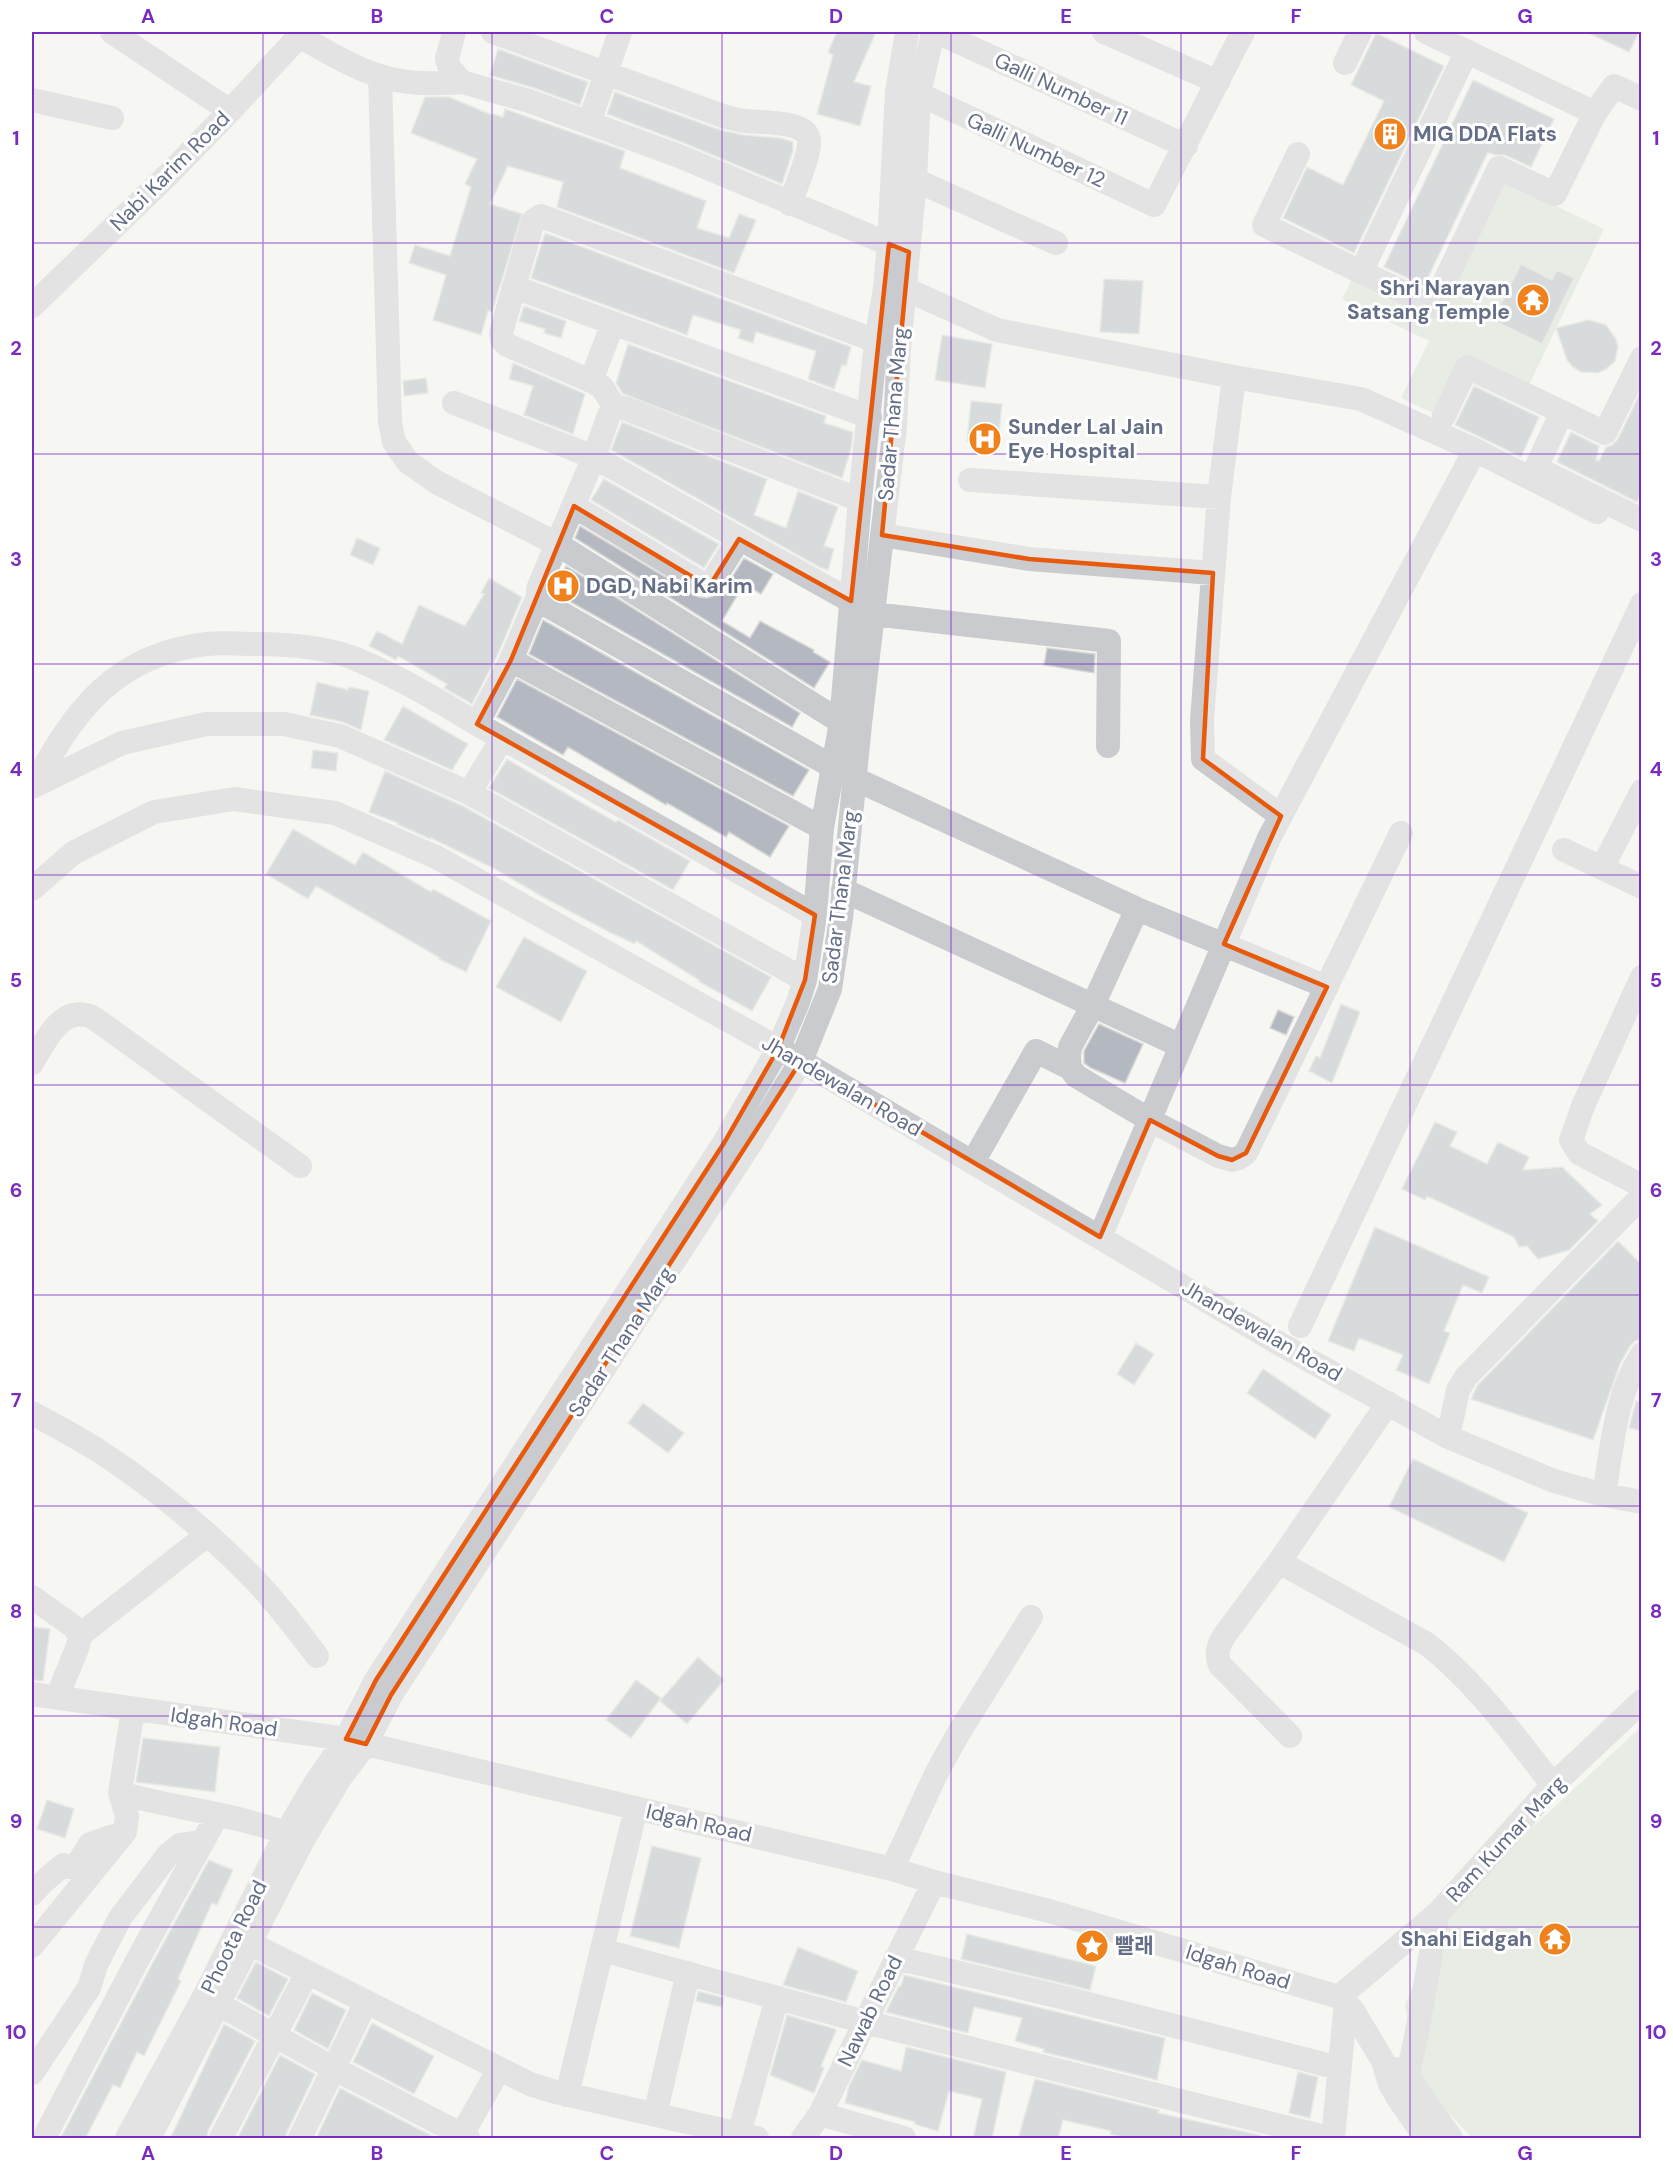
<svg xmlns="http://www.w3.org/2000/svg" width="1673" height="2170" font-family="'DM Sans','Noto Sans KR',sans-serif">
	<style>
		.green { fill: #d6dfd4 }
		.building { fill: #b4b8c0; stroke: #d8d8d6; stroke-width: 1.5 }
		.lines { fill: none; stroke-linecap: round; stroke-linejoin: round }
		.minor { stroke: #c9cbcf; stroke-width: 24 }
		.marked { fill: none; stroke: #e8590c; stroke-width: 4.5; stroke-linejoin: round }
		.grid { fill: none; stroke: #7b2cbf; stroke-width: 1.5; stroke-opacity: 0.55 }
		.labels { text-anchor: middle; stroke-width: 6; stroke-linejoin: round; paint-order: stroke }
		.street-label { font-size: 21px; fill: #646e87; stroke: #fff }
		.poi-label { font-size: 21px; font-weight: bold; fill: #646e87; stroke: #fff; text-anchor: start }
		.neatline { fill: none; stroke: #7b2cbf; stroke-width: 2 }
		.grid-label { font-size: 20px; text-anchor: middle; font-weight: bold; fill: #7b2cbf }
	</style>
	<rect width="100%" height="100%" fill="#f6f7f3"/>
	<path class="green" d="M1502,180L1604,229L1528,387L1461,355L1433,413L1401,398L1429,341L1342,299L1355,274L1438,313Z
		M1641,1727V2138H1472L1418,2080L1405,2005L1446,1907Z"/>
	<path class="building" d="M837,32H876L854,82L871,86L860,126L817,114L833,55L828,52Z
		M1586,32H1639L1629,52Z
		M1376,33L1444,66L1354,253L1283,218L1307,167L1343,185L1384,101L1351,85Z
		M498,49L588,82L580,105L534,88L490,75Z
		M1473,80L1554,119L1531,167L1505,155H1495L1488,152L1424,286L1384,267Z
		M615,92L720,130L744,135L780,138L793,142V151L782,184L684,143L607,114Z
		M425,97H449L492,115L493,114L503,117L505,109L625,151L620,168L706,201L697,228L729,238L739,214L756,220L734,273L557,207L563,182L508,166L490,204L522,214L492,312L488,311L481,335L433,320L446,275L409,263L415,245L450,256L471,187L465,184L477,159L411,133Z
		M545,233L851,347L846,366L842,365L834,389L808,379L816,351L756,332L753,343L738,338L741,330L693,315L687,335L531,278Z
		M1521,264L1552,280L1557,270L1574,278L1542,344L1493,320Z
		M1104,279L1143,281L1139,334L1100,332Z
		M524,306L566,321L561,338L544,333L545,329L519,321Z
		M1589,320L1606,325L1616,339L1618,347L1615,361L1606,369L1598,373L1581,372L1573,367L1567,360L1556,328Z
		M942,335L992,344L985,388L935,380Z
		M628,344L826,416L824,423L853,432L851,449L842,478L623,394L616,383Z
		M513,363L585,394L573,434L524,415L533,386L509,379Z
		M426,378L428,393L404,396L403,381Z
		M1474,386L1539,417L1521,457L1455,425Z
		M1641,391V492L1637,502L1557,462L1571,432L1599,446L1596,460L1599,461L1606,447L1612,445L1618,439Z
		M971,401L1002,404L998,444L967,441Z
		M622,422L767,479L754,515L786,528L798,491L838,507L824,546L834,549L828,570L819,567L611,450Z
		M604,479L719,544L704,568L591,500Z
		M580,526L699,597L707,598L719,594L724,590L744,558L773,574L761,594L744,584L722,621L750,638L760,621L814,650L813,652L830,662L814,688L575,538Z
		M357,538L380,548L373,565L350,555Z
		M566,566L800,713L792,727L553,592Z
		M489,578L522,597L498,654L472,704L444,688L447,684L398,656L396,660L369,646L377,631L402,644L419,605L465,626L484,594L481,593Z
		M543,620L809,770L793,796L529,654Z
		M1047,648L1095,654L1094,673L1044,665Z
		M517,679L789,826L770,857L729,832L726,837L667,803L666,805L568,747L563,755L497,717Z
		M317,682L348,690L349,687L369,691L361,730L343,722L310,715Z
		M403,706L468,744L452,770L384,740Z
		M313,750L338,753L336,771L311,768Z
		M507,759L582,803L616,822L618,820L690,861L673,890L489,788Z
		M385,771L463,806L771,977L752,1011L698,981L699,980L636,941L635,944L611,933L541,896L495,869L431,838L430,839L397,824L398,823L369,812Z
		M293,829L355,865L363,852L431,892L433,889L491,921L466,972L439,959L440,958L316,886L308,899L266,874Z
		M524,937L587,971L561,1022L496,987Z
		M1341,1004L1360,1012L1332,1083L1309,1071L1316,1056L1320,1058Z
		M1278,1010L1294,1017L1286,1035L1270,1028Z
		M1099,1024L1143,1044L1125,1083L1091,1068L1084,1063V1051Z
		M1435,1122L1457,1132L1450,1146L1487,1164L1498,1142L1529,1157L1523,1170L1562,1167L1602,1205L1590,1214L1598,1221L1569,1250L1538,1259L1527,1246L1519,1247L1514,1237L1427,1196L1425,1200L1402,1189Z
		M1375,1227L1489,1277L1482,1293L1463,1285L1444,1331L1450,1333L1429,1384L1396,1370L1403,1355L1359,1338L1354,1351L1328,1341Z
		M1618,1241L1641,1264V1340L1635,1341L1630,1346L1620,1364L1593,1440L1471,1399L1477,1386Z
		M1136,1343L1154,1354L1134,1385L1117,1374Z
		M1263,1369L1331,1415L1315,1439L1247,1393Z
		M1636,1401L1641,1402V1431L1629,1428Z
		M643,1403L684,1433L668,1453L628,1423Z
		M1413,1459L1528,1513L1504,1562L1389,1507Z
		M32,1627L50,1629L43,1681L32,1680Z
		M698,1657L724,1680L687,1724L660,1701Z
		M636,1680L661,1698L631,1738L606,1720Z
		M143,1738L220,1747L215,1792L136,1782Z
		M47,1800L74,1809L65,1838L37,1829Z
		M652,1846L701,1858L679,1948L630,1936Z
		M209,1860L233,1870L217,1905L212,1903L178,1979L181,1981L144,2056L137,2052L120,2088L113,2085L85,2139H60L151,1966Z
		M967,1934L1096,1966L1090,1990L961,1959Z
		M798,1947L858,1971L846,2002L783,1985Z
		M256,1962L288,1979L269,2016L237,1998Z
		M904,1975L1165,2038L1157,2080L1043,2052L1044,2049L1015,2041L1022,2018L974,2007L968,2033L886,2012L899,1986H901Z
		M698,1991L724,1998L722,2007L696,2001Z
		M312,1993L346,2010L328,2049L294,2030Z
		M787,2015L835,2029L836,2031L821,2066L824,2068L814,2093L770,2075Z
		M372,2023L434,2056L414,2094L353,2062Z
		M224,2024L255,2041L208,2131L207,2139H170Z
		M906,2047L1006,2072L992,2139H973L982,2099L949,2091L938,2131L914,2124L915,2122L845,2103L849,2086L862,2060L901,2071Z
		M280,2055L315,2074L287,2132L286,2139H237Z
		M1298,2072L1318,2077L1310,2118L1289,2113Z
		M1035,2079L1159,2110L1158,2113L1260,2135L1259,2139H1130L1110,2134L1111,2131L1063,2120L1058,2139H1018Z
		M340,2088L438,2139H316Z"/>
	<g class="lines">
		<path class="minor" d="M112,32L230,111
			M454,32L447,59L450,69L462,82L529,101L679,156L903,250
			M493,32L723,116C731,118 738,120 746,121C761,123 808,120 809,141C810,155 795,189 790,204
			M937,32L1186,146
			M1104,32L1218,82
			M1426,32L1595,113L1614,86L1642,99
			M299,36C361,71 388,89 462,82
			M1345,63L1360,32
			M380,77L390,422L394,442L408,462L436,482L557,544L594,457L454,403
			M919,94L1154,205L1243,32
			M32,100L112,118
			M589,123L620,32
			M1298,154L1264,225L1361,272L1467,51
			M915,180L1056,243
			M1361,272L1433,306L1499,168L1555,194L1595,113
			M514,287L501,333L502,340L507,345L591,381L602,387L615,408
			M905,289L997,330L1234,377L1361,399L1475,450L1597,512
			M32,306L170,173L230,111L303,32
			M1234,377L1219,497L1202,720L1203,759L1281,816
			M591,381L613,323
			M1562,412L1605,433L1642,358
			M1444,416L1467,367L1562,412L1536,468L1642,520
			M870,417L514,287L533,221L541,216L876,341
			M970,480L1219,497
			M574,506L701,583L708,584L712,582L739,539
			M882,535L1029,559L1213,573
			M851,601L594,457L609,415L615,408H624L860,500
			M873,614L1109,641L1108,746
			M511,660L538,596
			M833,767L543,603L538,596V589L557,544L841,722
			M855,779L1137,909L1327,987
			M35,784C74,709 117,654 207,644C222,642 238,644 253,644C285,644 326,647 356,659C399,677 438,700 477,724
			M32,787L122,743L206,724H284L340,736L469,793L805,980
			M469,793L502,739
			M1564,850L1642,887
			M1602,868L1642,791
			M32,889L73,853L154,812L234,799L335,813L436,857L801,1061L1280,1344L1448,1437L1554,1481L1604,1495L1642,1502
			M843,890L1181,1046
			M1137,909L1093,1005L1070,1047L1069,1057L1070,1068L1076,1076L1150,1120L1218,1156L1232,1160L1239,1158L1246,1153L1401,833
			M815,915L477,724L511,660L822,828
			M1642,977L1583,1106L1571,1140L1579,1153L1642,1186
			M32,1063C43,1045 59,1009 85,1015C90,1015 95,1019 98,1021L300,1166
			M973,1162L1036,1051L1070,1068
			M1100,1237L1269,838L1475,450
			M1300,1326L1642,604
			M32,1413C54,1425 77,1437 99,1451C151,1485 200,1525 244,1569C271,1595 294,1626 317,1656
			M1448,1437L1458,1390L1466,1377L1642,1196
			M1604,1495C1612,1448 1615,1395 1642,1354
			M1279,1562L1427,1644C1477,1683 1514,1736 1553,1785
			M32,1597L74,1627L80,1635L78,1646L57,1697
			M80,1635L207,1535
			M32,1694L346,1739L366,1744L892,1869L934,1882L1049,1911L1339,1997L1352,2009L1383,2061L1390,2084L1398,2098L1426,2138
			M1290,1736L1220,1665C1215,1654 1218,1647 1224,1636L1279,1562L1388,1403
			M120,1793C180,1810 242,1814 300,1839
			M892,1869L936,1774L958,1734L1031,1617
			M32,1894L42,1883L63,1865L75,1868L90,1844L125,1832
			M237,1937L530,2084L552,2091L757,2138
			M32,1946L125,1832L127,1816L120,1793L133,1709
			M602,1950L865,2022L1329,2138
			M896,1958L1057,1996L1339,2068
			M1339,1997L1438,1913L1553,1785L1642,1701
			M218,2004L335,2069L468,2138
			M1395,2069L1412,2083L1451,2138
			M32,2073L89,1988L96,1965L120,1918L168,1855L180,1845L203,1842
			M1407,2078L1417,2032L1438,1913
			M567,2095L636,1808
			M820,2114L904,2138
			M655,2115L688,1973
			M739,2134L777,1998
			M44,2138L138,1959L218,1814
			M127,2138L205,1995L286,1833L316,1782L346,1739L376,1680L724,1143L778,1049L798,1002L805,980L815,915L822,828L841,722L860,500L876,341L885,288L889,244L897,92L907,32
			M149,2138L303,1840L340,1778L366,1744L391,1695L754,1138L801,1061L830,989L841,918L860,724L895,426L899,349L915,180L919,94L933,32
			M221,2138L307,1973
			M300,2138L366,2002
			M460,2138L499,2069
			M803,2138L820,2114L934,1882
			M1333,2138L1346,2002"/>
	</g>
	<path d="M0 0H1673V2170H0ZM889,244L909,252L882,535L1029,559L1213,573L1203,759L1281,816L1224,944L1327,987L1246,1153L1232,1160L1218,1156L1150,1120L1100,1237L801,1061L391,1695L366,1744L346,1739L376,1680L724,1143L778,1049L805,980L815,915L477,724L511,660L574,506L709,587L739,539L851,601Z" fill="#f6f7f3" fill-opacity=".55" fill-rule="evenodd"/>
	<path class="marked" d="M889,244L909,252L882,535L1029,559L1213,573L1203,759L1281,816L1224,944L1327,987L1246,1153L1232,1160L1218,1156L1150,1120L1100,1237L801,1061L391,1695L366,1744L346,1739L376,1680L724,1143L778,1049L805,980L815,915L477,724L511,660L574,506L709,587L739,539L851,601Z"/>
	<path class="grid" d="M263,32V2138M492,32V2138M722,32V2138M951,32V2138M1181,32V2138M1410,32V2138M32,243H1642M32,454H1642M32,664H1642M32,875H1642M32,1085H1642M32,1295H1642M32,1506H1642M32,1716H1642M32,1927H1642"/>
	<defs>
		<g id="building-disc" transform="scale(1.725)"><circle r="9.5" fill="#ef821c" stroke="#fff"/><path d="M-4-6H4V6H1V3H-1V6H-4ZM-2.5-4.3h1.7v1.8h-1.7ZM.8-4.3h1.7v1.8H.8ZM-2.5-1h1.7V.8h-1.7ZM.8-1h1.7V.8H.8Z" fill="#fff"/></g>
		<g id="temple-disc" transform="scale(1.725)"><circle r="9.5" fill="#ef821c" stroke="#fff"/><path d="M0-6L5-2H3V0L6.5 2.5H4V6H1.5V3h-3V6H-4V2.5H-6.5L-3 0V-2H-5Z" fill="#fff"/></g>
		<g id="hospital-disc" transform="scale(1.725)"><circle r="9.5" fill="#ef821c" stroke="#fff"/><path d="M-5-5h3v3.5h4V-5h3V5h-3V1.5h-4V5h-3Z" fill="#fff"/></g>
		<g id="sight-disc" transform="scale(1.725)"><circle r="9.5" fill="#ef821c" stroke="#fff"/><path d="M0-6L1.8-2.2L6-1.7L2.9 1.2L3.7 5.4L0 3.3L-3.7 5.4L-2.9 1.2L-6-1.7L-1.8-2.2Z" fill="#fff"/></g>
	</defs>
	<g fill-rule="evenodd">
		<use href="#building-disc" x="1390" y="134"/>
		<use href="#temple-disc" x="1533" y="300"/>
		<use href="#hospital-disc" x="985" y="439"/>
		<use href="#hospital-disc" x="563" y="586"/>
		<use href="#temple-disc" x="1555" y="1939"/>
		<use href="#sight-disc" x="1092" y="1946"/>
	</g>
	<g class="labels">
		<g class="street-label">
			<text transform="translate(1061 89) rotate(25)" y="7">Galli Number 11</text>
			<text transform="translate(1036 150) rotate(25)" y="7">Galli Number 12</text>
			<text transform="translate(170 171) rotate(-45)" y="7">Nabi Karim Road</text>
			<text transform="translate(893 414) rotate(-85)" y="7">Sadar Thana Marg</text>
			<text transform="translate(840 897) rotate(-83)" y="7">Sadar Thana Marg</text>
			<text transform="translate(842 1086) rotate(30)" y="7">Jhandewalan Road</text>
			<text transform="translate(1262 1331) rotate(30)" y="7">Jhandewalan Road</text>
			<text transform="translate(621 1342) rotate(-57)" y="7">Sadar Thana Marg</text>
			<text transform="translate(224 1722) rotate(8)" y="7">Idgah Road</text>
			<text transform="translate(699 1823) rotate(13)" y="7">Idgah Road</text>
			<text transform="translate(1506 1839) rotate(-47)" y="7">Ram Kumar Marg</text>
			<text transform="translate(234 1937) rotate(-64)" y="7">Phoota Road</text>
			<text transform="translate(1238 1967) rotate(17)" y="7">Idgah Road</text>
			<text transform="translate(870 2011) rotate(-64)" y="7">Nawab Road</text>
		</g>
		<g class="poi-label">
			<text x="1413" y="141">MIG DDA Flats</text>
			<text x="1510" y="295" text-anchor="end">Shri Narayan<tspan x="1510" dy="24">Satsang Temple</tspan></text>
			<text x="1008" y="434">Sunder Lal Jain<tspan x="1008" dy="24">Eye Hospital</tspan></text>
			<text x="586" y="593">DGD, Nabi Karim</text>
			<text x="1532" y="1946" text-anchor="end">Shahi Eidgah</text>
			<text x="1115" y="1953">빨래</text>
		</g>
	</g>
	<rect width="1673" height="2170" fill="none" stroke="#ffffff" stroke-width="66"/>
	<rect x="33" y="33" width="1607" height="2104" class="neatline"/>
	<g class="grid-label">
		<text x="148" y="23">A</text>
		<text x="377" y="23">B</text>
		<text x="607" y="23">C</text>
		<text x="836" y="23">D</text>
		<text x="1066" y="23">E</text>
		<text x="1296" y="23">F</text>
		<text x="1525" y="23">G</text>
		<text x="16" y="145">1</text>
		<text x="1656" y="145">1</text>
		<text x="16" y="355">2</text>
		<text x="1656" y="355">2</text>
		<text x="16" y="566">3</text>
		<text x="1656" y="566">3</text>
		<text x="16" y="776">4</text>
		<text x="1656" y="776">4</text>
		<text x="16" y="987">5</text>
		<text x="1656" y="987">5</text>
		<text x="16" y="1197">6</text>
		<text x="1656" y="1197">6</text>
		<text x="16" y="1407">7</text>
		<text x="1656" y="1407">7</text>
		<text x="16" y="1618">8</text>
		<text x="1656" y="1618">8</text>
		<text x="16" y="1828">9</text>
		<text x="1656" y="1828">9</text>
		<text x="16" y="2039">10</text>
		<text x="1656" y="2039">10</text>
		<text x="148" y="2160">A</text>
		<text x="377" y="2160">B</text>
		<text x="607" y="2160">C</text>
		<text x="836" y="2160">D</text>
		<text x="1066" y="2160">E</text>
		<text x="1296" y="2160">F</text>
		<text x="1525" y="2160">G</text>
	</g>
</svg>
